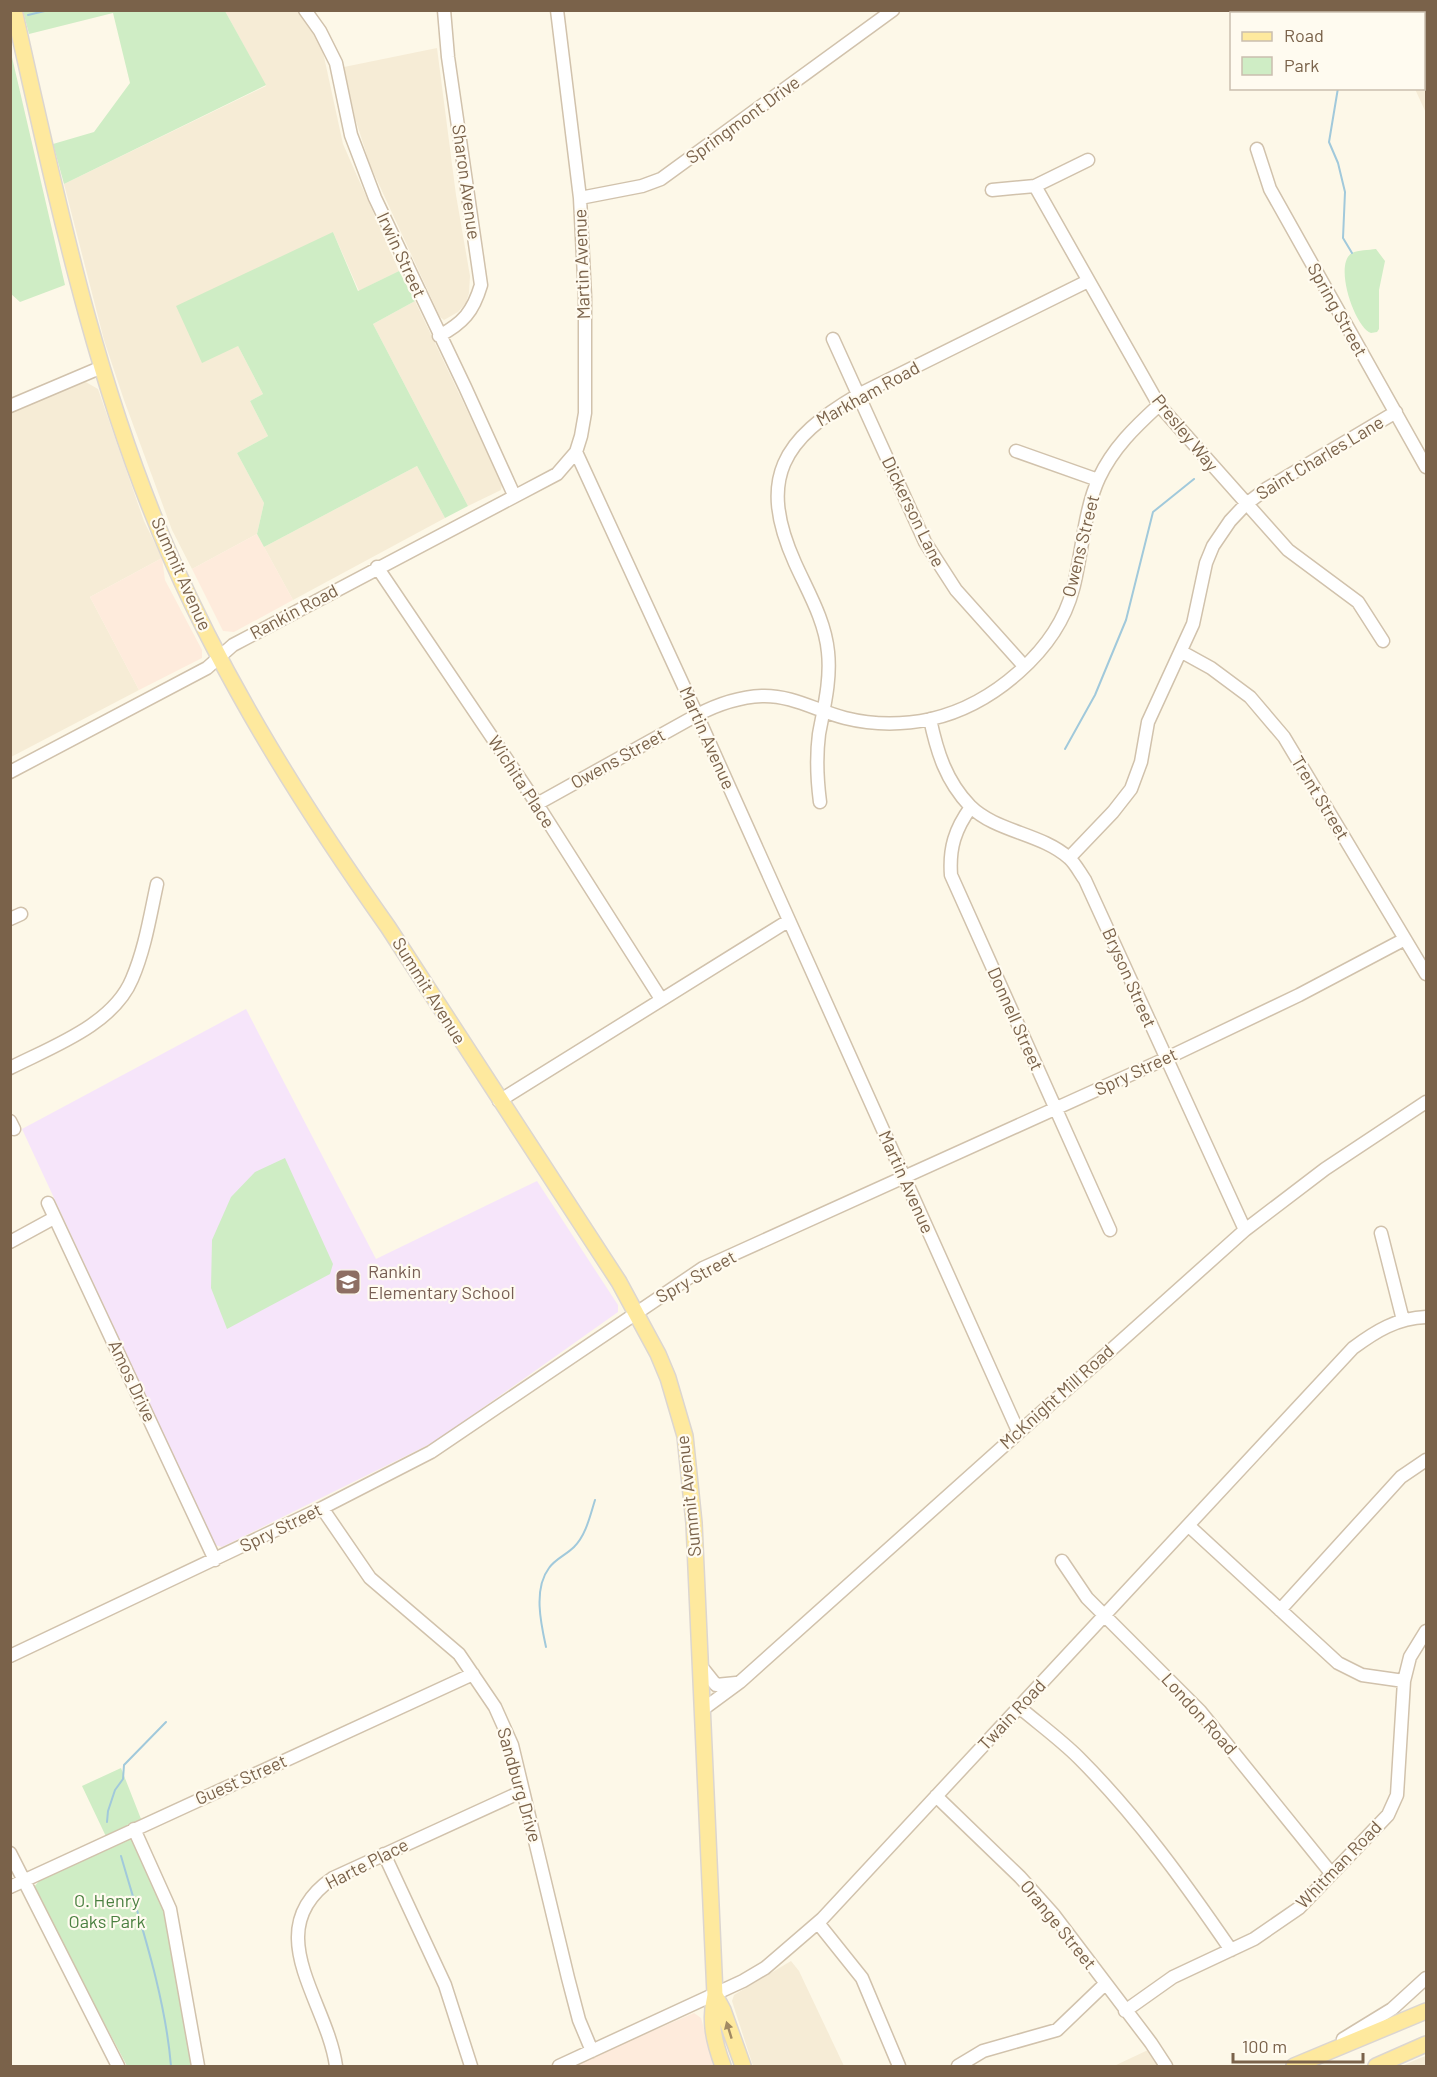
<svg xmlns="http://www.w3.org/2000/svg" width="1437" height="2077" font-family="Barlow,sans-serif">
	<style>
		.residential { fill: #f6ecd6 }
		.commercial { fill: #feebdc }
		.education { fill: #f6e5fa }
		.green { fill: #cfedc5 }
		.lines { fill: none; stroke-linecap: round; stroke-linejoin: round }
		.stream { stroke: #a1c9db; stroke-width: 2 }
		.minor-casing { stroke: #d1c2ac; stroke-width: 15 }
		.major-casing { stroke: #dcd6d0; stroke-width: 18 }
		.minor { stroke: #fff; stroke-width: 12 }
		.major { stroke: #fee99e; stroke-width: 15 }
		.oneway { fill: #a28a63 }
		.labels { text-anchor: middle; stroke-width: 4.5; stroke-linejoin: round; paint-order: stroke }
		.street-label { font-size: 18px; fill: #7a624a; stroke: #fffbf0 }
		.education-label { font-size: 18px; fill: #785e54; stroke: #fffbf0; text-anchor: start }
		.park-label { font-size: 18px; fill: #4b8041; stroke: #fffbf0 }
	</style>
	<rect width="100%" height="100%" fill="#fdf8e8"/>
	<path class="residential" d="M225,11H297L311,28L323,52L343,144L399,271L359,291L333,232L238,346L263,394L250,401L268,436L237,453L264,503L257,534L192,569L172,530L124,400L104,340L64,184L266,86Z
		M1426,14V113L1415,89L1424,88V15Z
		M437,48L456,195L470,276L469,293L466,303L458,312L444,320L440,317L370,165L355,118L344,67Z
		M415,301L502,484L501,490L468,506L373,324Z
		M84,381L98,389L144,521L162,558L90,597L139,690L11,757V413Z
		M417,466L445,518L293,600L264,547Z
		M791,1961L799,1971L844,2066H753L732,2001L734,1995Z
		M1148,2050L1157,2066H1114Z
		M1426,2056V2066H1402L1420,2058Z"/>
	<path class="commercial" d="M257,534L293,600L234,632L223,631L192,569Z
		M162,558L165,580L202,650V658L139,690L90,597Z
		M694,2013L701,2018L715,2066H580L578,2063Z"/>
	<path class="education" d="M246,1009L376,1259L537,1181L618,1305V1312L436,1441L222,1547L215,1545L22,1129Z"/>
	<path class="green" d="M23,11H225L266,85L64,184L53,144L94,132L130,83L113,13L29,34Z
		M11,53L65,285L20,302L10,293Z
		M333,232L358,291L399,271L415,301L373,324L468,506L445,518L417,466L264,547L257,534L264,503L237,453L268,436L250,401L263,394L238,346L202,363L176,306Z
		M1376,249L1385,261L1379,290V329L1377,332L1371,333C1355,328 1333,264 1352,253C1358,250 1369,250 1376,249Z
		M285,1158L333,1264L330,1274L227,1329L211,1288L212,1240L231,1197L255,1172Z
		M121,1768L141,1819L128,1826L167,1917L193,2066H127L33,1888L40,1880L111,1847L82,1786Z"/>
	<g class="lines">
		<path class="stream" d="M1349,14V10
			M28,15L49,10
			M1338,88L1329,142L1338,163L1345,192L1343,238L1352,253
			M1065,749L1095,695L1126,620L1153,512L1194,479
			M546,1647C541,1624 533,1589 549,1568C555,1559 566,1555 574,1547C586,1535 590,1516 595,1500
			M107,1822L108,1811L115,1790L123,1779L124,1765L166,1722
			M121,1856C141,1925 165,1995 171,2066"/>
		<g class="minor-casing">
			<path id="minor" d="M305,10L320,31L336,63L351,135L375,198L465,387L514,495
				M1257,149L1270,189L1426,467
				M1035,186L1159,405L1288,550L1358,602L1383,641
				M992,190L1035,186L1088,160
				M580,198L642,186L661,179L893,10
				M439,336C463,323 473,312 481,285L448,57L444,10
				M833,339L925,542L956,590L1024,666
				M10,406L102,367
				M1016,451L1098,480
				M576,452L697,715L1018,1431
				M377,567L537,804L661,999
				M1182,652L1211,668L1250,697L1284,737L1426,974
				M930,719C937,752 946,781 970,806C996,832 1041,833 1069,858C1075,863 1080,873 1085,880L1245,1230
				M10,772L207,668L233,645L557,474L576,452L581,436L585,413V297L580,198L557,10
				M820,802C817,779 816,757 819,734C824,707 831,680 828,652C825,620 808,592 795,563C757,478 783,439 858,395L1088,281
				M537,804L697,715C718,704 738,697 762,696C792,695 817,711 845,718C873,725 903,725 931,719C992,705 1057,651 1073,589C1082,555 1084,510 1099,478C1113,448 1135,427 1159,405
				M971,807C955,829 949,848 951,875L1110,1230
				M1069,858L1113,812L1131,789L1141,762L1148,722L1193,624L1206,563L1213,546L1230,521L1245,505L1266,489L1396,412
				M10,919L21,914
				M10,1068C51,1047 113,1025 132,979C145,949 150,916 157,884
				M499,1101L788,921
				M10,1121L14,1129
				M48,1203L215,1560
				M1381,1233L1403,1320
				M10,1242L54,1218
				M322,1508L370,1578L459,1654L495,1707L512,1745L568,1978L579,2020L592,2051
				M1189,1526L1338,1663L1362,1675L1404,1681
				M1062,1561L1087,1598L1200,1711L1331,1873
				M1280,1610L1401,1477L1426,1460
				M10,1656L322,1508L431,1452L703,1268L1165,1059L1299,995L1405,939
				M700,1665L716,1685L736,1683
				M1019,1707C1039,1724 1061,1740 1079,1758C1137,1816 1185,1883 1231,1950
				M702,1710L740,1682L1245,1230L1325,1169L1426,1102
				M936,1796L1020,1877L1054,1915L1151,2043L1166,2066
				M134,1829L170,1909L198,2066
				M10,1853L118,2066
				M384,1854L445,1985L471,2066
				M10,1887L473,1674
				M818,1923L862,1978L899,2066
				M1125,2011L1173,1977L1254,1939L1299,1908L1388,1815L1397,1795L1404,1681L1410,1657L1426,1631
				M1343,2039L1392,2009L1426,1978
				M336,2066C327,2000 257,1930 333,1878L523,1791
				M559,2066L743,1981L765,1968L822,1919L1353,1348C1376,1331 1397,1318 1426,1317
				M958,2066L983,2051L1057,2030L1105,1984"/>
		</g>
		<g class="major-casing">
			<path id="major" d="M14,10C56,195 95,386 172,560C229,689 306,811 388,927L619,1282L658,1354L668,1378L685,1436L694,1523L715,1995C709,2021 714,2042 723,2066
				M715,1995L723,2010L743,2066
				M1294,2066L1426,2011
				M1376,2066L1426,2044"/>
		</g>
		<use href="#minor" class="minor"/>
		<use href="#major" class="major"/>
	</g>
	<defs><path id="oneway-solid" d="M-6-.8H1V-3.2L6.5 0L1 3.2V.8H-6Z" transform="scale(1.5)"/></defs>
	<use class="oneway" href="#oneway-solid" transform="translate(729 2030) rotate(-107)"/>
	<defs>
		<g id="school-square" transform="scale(1.35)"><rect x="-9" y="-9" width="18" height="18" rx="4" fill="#8d6e63" stroke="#fffbf0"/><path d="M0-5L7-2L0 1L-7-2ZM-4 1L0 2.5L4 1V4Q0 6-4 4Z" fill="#fff"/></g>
	</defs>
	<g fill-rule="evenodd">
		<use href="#school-square" x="348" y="1282"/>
	</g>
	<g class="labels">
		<g class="street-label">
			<text transform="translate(743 120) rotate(-36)" y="6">Springmont Drive</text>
			<text transform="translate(466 182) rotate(82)" y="6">Sharon Avenue</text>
			<text transform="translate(401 255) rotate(65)" y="6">Irwin Street</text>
			<text transform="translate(582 264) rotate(-92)" y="6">Martin Avenue</text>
			<text transform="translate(1337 310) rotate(61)" y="6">Spring Street</text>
			<text transform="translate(868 394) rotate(-29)" y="6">Markham Road</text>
			<text transform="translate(1185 433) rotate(51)" y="6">Presley Way</text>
			<text transform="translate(1320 458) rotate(-31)" y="6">Saint Charles Lane</text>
			<text transform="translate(913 512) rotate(64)" y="6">Dickerson Lane</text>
			<text transform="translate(1081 546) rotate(-76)" y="6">Owens Street</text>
			<text transform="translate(181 574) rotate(66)" y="6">Summit Avenue</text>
			<text transform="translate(294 612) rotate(-28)" y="6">Rankin Road</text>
			<text transform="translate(707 738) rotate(66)" y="6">Martin Avenue</text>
			<text transform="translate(618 759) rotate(-29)" y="6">Owens Street</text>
			<text transform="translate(521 782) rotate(57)" y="6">Wichita Place</text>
			<text transform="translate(1320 798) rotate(59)" y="6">Trent Street</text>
			<text transform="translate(1129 978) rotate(66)" y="6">Bryson Street</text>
			<text transform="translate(429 991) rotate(58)" y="6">Summit Avenue</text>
			<text transform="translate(1015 1019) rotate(66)" y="6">Donnell Street</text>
			<text transform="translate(1136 1072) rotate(-25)" y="6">Spry Street</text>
			<text transform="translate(906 1182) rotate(66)" y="6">Martin Avenue</text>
			<text transform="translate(696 1277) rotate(-29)" y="6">Spry Street</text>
			<text transform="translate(132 1381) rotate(65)" y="6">Amos Drive</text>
			<text transform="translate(1057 1397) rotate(-42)" y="6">McKnight Mill Road</text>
			<text transform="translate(689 1496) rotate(-96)" y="6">Summit Avenue</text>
			<text transform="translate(281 1528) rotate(-26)" y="6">Spry Street</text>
			<text transform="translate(1199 1714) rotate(48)" y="6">London Road</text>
			<text transform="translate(1012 1715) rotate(-47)" y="6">Twain Road</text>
			<text transform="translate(241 1780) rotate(-24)" y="6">Guest Street</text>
			<text transform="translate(519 1785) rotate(74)" y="6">Sandburg Drive</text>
			<text transform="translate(367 1864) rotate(-27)" y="6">Harte Place</text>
			<text transform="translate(1339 1865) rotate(-46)" y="6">Whitman Road</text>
			<text transform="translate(1058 1925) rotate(51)" y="6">Orange Street</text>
		</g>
		<g class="education-label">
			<text x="368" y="1278">Rankin<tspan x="368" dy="21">Elementary School</tspan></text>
		</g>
		<g class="park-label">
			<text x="107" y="1907">O. Henry<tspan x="107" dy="21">Oaks Park</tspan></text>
		</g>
	</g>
	<rect width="1437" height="2077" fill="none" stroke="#7a624a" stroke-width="24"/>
	<rect x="1230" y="12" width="195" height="78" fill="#fffbf0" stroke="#cabeae" stroke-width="1.5"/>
	<rect x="1242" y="32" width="30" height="9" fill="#fee99e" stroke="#cabeae" stroke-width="1.5"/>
	<text x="1284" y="42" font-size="18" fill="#7a624a">Road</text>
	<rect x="1242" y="57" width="30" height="18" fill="#cfedc5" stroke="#cabeae" stroke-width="1.5"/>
	<text x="1284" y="72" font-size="18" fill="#7a624a">Park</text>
	<path d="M1233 2053v9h130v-9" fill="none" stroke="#7a624a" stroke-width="3"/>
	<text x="1242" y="2053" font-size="18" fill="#7a624a" stroke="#fffbf0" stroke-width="4.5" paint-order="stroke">100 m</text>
</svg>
